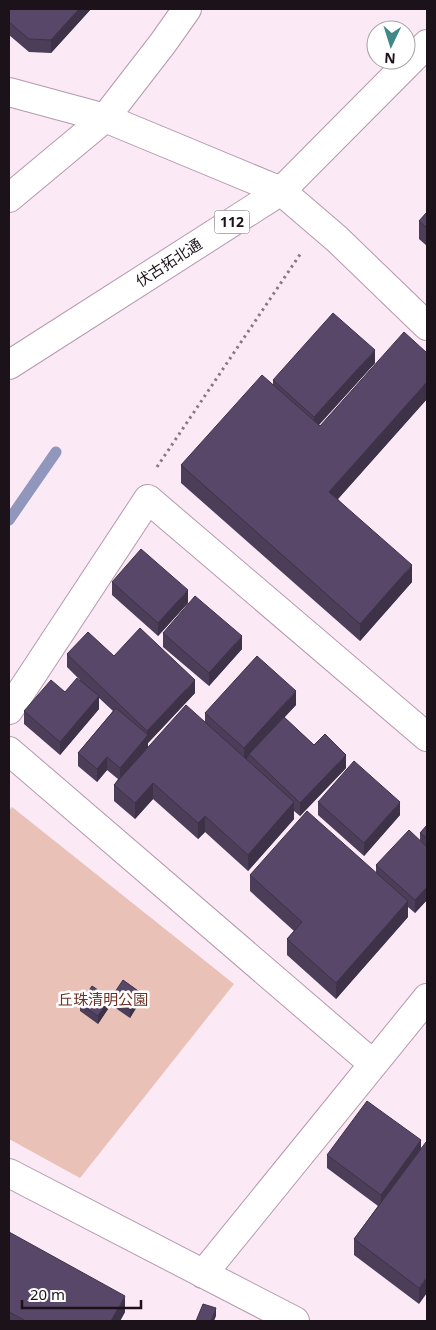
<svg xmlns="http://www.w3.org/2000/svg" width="436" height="1330" font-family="'Noto Sans','Noto Sans JP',sans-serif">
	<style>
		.green { fill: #e9c1b7 }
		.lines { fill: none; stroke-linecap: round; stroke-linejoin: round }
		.stream { stroke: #9196bd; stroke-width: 11 }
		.minor-casing { stroke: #b599ad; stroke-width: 30 }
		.major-casing { stroke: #b599ad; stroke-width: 30 }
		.path { stroke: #867983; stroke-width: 3; stroke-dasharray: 2.5 4; stroke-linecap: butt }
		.minor { stroke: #fff; stroke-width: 28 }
		.major { stroke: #fff; stroke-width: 28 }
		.wall { fill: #4c3d59 }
		.shaded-wall { fill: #3e3249 }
		.building { fill: #584768; stroke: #3e3249 }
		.labels { text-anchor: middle; stroke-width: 5; stroke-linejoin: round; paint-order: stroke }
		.shield { fill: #fff; stroke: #60595f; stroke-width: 1 }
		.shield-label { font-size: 14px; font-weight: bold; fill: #1c121a }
		.street-label { font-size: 15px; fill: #1c121a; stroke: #fff }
		.park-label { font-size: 15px; fill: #6d3124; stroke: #fff }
	</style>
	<rect width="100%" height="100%" fill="#fbe9f6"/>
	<path class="green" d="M12,807L234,984L80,1178L9,1139V811Z"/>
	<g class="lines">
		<path class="stream" d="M9,520L56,452"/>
		<g class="minor-casing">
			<path id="minor" d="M9,92L105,118L281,191L337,239L427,326
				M9,710L148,499L427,737
				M9,751L373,1064
				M9,1173L295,1321
				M203,1274L427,998"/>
		</g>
		<g class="major-casing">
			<path id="major" d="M9,198L105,118L163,43L187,9
				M9,365L281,191L427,44"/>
		</g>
		<path class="path" d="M157,467L301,253"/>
		<use href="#minor" class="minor"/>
		<use href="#major" class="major"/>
	</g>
	<path class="wall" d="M9,9H91L51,53L29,52L9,35Z
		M427,212V246L419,239V221Z
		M427,353V399L338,499L412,582L360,641L181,483V465L273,384V380L375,363L319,425L320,426Z
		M112,582L188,603L158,636L112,595Z
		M163,633L242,649L209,686L163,647Z
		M67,654L114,656L195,693L148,743V747L205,722V713L296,705L284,717L314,745L346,768L300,816L294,811V819L248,871L205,832L198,839L153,799L135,819L114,801V785L118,779L107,770L97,782L78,766V753L113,711L99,698V709L60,755L24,724V711L65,692L80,680L67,667Z
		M318,802L400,815L364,856L318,815Z
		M427,825V900L415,913L408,907V917L336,999L287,955V939L294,931L250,891V875L376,873V865L420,841V833Z
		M111,998L141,1000L130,1018L111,1005Z
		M80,1004L110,1006L98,1024L80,1011Z
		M421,1140L419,1304L354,1255V1239L378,1206L327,1168V1155Z
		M9,1232L125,1312L120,1321H9Z"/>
	<path class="shaded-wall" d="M79,9H91L51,53V40Z
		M375,350V363L314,430V417Z
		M427,382V399L329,509V492Z
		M412,565V582L360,641V624Z
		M188,590V603L158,636V623Z
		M242,636V649L209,686V673Z
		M195,680V693L148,743V748L120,781V768L147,735V731Z
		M296,691V705L250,755L249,754V756L244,761V748Z
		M99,696V709L60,755V742Z
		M346,755V768L300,816V803Z
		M107,757V770L97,782V769Z
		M153,783V799L135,819V803Z
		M294,802V819L248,871V855Z
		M400,802V815L364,856V843Z
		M205,816V832L198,839V823Z
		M427,887V900L415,913V900Z
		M408,901V917L336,999V983Z
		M141,993V1000L130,1018V1010Z
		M110,998V1006L98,1024V1016Z
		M421,1140V1153L381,1208V1195Z
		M427,1277V1293L419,1304V1288Z
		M125,1296V1312L120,1321H111Z
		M216,1308V1316L214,1321H211Z"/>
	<path class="building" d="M9,9H79L51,40L29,39L9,22Z
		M427,212V228L419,221Z
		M333,313L375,350L314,417L273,380Z
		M404,332L427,353V382L329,492L412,565L360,624L181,465L262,375L320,426Z
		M141,549L188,590L158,623L112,582Z
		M195,596L242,636L209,673L163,633Z
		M140,628L195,680L147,731L67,654L88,632L114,656Z
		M257,656L296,691L244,748L205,713Z
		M77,678L99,696L60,742L24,711L51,680L65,692Z
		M186,705L294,802L248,855L205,816L198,823L153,783L135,803L114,785Z
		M116,708L148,735L120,768L107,757L97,769L78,753Z
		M284,717L314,745L325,734L346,755L300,803L249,754Z
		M354,761L400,802L364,843L318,802Z
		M307,811L408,901L336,983L287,939L302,922L250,875Z
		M427,825V838L420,833Z
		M409,830L427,847V887L415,900L376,865Z
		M123,980L141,993L130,1010L111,998Z
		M92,986L110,998L98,1016L80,1004Z
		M367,1101L421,1140L381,1195L327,1155Z
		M426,1142L427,1143V1277L419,1288L354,1239Z
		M9,1232L125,1296L111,1321H26L9,1312Z
		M203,1304L216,1308L211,1321H196Z"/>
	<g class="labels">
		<rect class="shield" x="214.5" y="210.5" width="35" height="23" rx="4"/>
		<g class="shield-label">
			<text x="232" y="227">112</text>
		</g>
		<g class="street-label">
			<text transform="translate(169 263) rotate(-33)" y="5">伏古拓北通</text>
		</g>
		<g class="park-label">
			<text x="103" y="1005">丘珠清明公園</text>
		</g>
	</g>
	<rect width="436" height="1330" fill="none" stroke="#1c121a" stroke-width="20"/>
	<g transform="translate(391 45) rotate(184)"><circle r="24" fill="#ffffff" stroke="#a4a0a3"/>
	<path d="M0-4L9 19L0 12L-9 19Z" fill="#408887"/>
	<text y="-8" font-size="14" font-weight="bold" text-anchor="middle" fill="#1c121a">N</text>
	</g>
	<path d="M22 1300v8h119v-8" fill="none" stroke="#1c121a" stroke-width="2.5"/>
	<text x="30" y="1300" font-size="15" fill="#1c121a" stroke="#ffffff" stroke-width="4" paint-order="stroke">20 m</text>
</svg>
